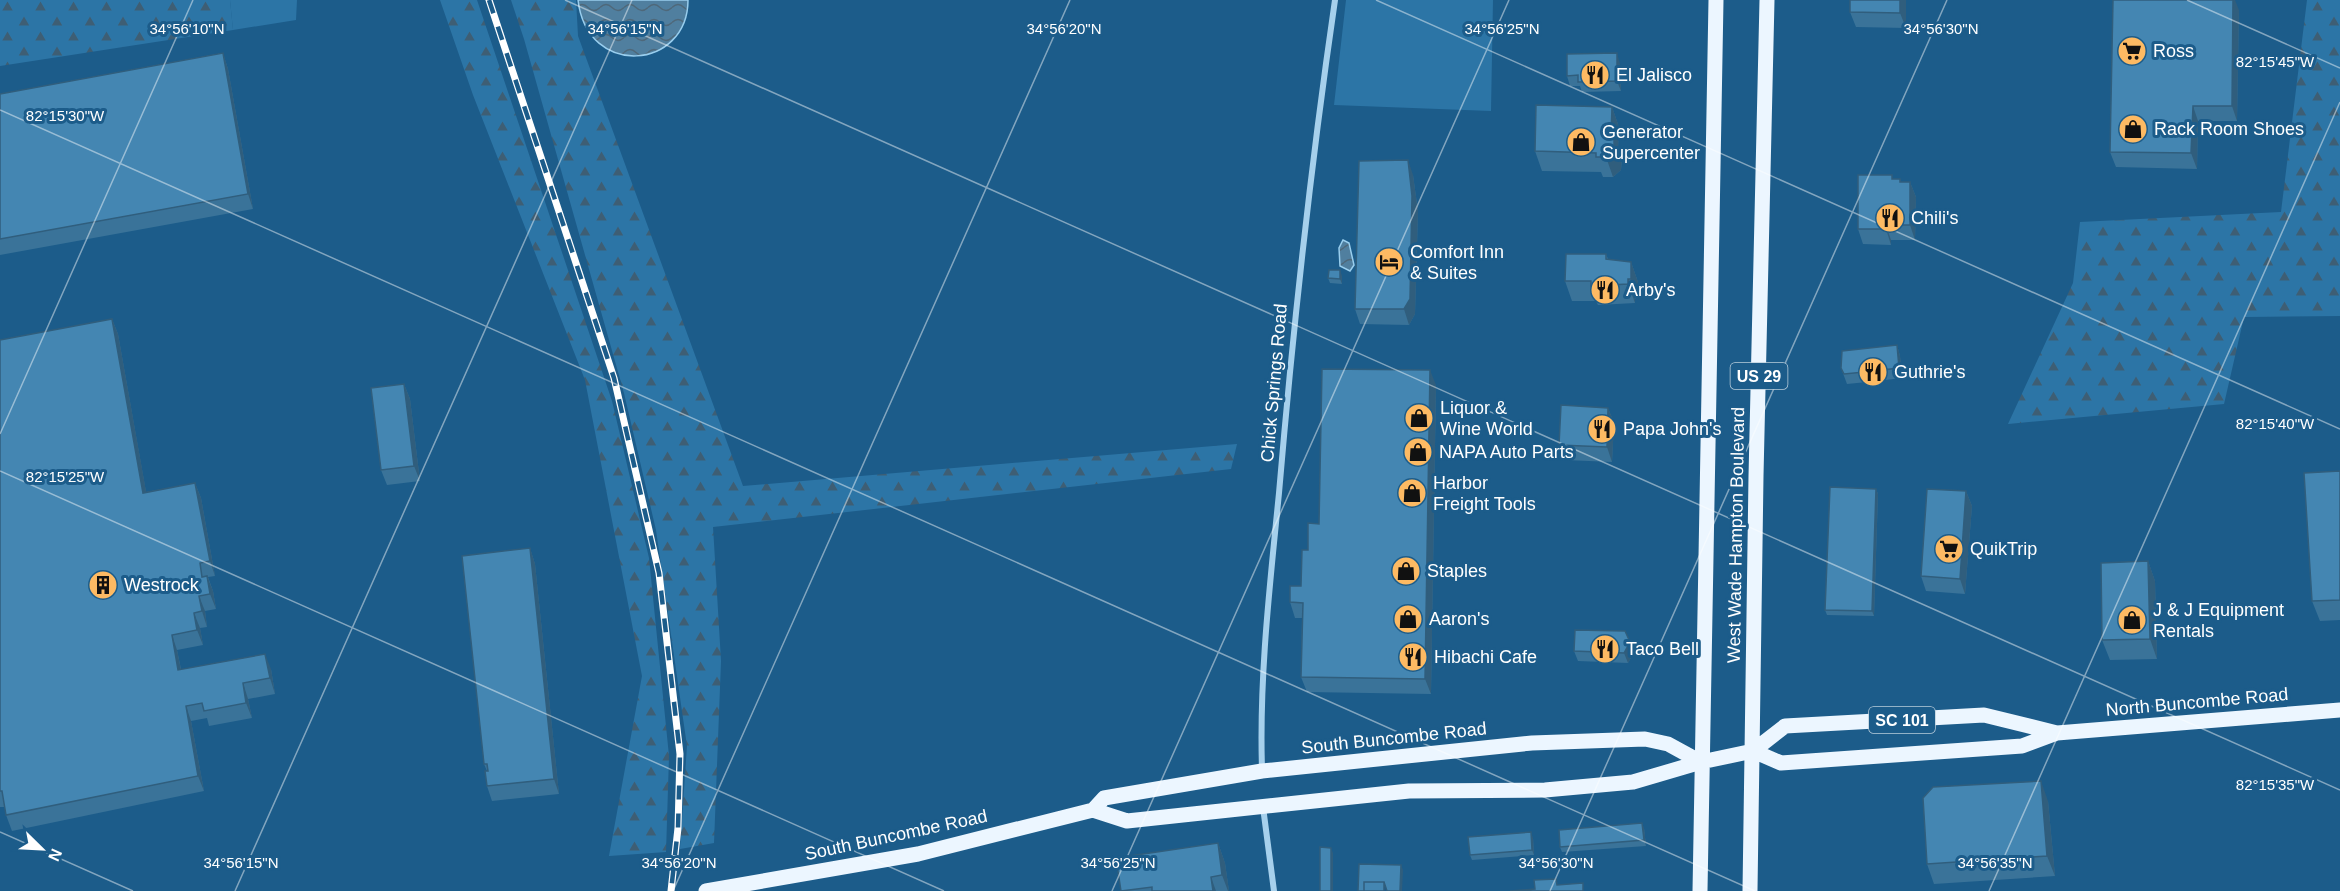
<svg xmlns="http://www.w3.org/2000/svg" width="2340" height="891" font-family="Helvetica,sans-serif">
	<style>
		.grass { fill: #2c75a6 }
		.forest { fill: url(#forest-firs) }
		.water { fill: url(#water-waves); stroke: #99ceee; stroke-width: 1.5 }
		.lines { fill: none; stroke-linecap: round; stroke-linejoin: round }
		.street { stroke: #a6d0ec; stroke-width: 6 }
		.primary { stroke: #ecf6ff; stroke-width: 15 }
		.rail-casing { stroke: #fff; stroke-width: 7 }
		.rail { stroke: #1c5c8a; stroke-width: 4.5; stroke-dasharray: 14; stroke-linecap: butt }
		.wall { fill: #3a7399 }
		.shaded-wall { fill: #305e7d }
		.building { fill: #4486b2; stroke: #305e7d; stroke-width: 1.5 }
		.ticks { fill: none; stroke: #fff; stroke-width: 1.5; stroke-opacity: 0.45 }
		.labels { text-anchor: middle; stroke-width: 6; stroke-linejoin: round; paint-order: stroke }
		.shield { fill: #1c5c8a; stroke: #bbcedc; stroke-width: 1.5 }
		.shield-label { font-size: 16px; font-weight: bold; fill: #fff }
		.poi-label { font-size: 18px; fill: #fff; stroke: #1c5c8a; text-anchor: start }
		.street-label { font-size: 18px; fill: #fff; stroke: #1c5c8a }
		.ticks-label { font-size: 15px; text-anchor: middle; fill: #fff; stroke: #1c5c8a; stroke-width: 6; stroke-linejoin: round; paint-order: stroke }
	</style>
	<defs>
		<pattern id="forest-firs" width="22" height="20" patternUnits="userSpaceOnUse" patternTransform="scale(1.5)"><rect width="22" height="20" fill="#2c75a6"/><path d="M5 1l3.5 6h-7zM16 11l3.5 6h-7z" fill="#3e5e74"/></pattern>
		<pattern id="water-waves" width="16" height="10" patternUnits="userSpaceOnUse" patternTransform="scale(1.5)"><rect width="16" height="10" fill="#507f9f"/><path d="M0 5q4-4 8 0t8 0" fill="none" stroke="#4e687a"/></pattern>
	</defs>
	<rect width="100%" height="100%" fill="#1c5c8a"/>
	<path class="grass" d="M230,0H297L296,20L233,30Z
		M1346,0H1493L1491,111L1334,105Z"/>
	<path class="forest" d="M0,0H230L233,30L0,66Z
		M440,0H477L612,401L649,558L669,756L666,852L609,856L642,676L585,380L473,95Z
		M511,0H576L578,36L743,486L1237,444L1231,469L713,527L721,661L714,843L680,849L687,746L656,530L624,393L524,39Z
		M2307,0H2340V316L2244,317L2224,404L2008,424L2073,283L2080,222L2281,212Z"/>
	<path class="water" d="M578,0H688C688,70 587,79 578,0Z
		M1343,240L1349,243L1354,265L1350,271L1340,266L1339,248Z"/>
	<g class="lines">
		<path class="street" d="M1262,769C1259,677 1270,584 1279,493C1293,328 1311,164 1335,0
			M1263,807L1274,891"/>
		<path class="primary" d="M1753,751L1781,763L2022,746L2057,733L2340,710
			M1093,810L1127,821L1409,791L1545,790L1633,782L1701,762L1753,751L1785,726L1984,715L2057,733
			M706,891L918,854L1093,810L1104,798L1262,771L1532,743L1645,739L1668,744L1701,762
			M1700,891L1716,0
			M1750,891L1756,476L1767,0"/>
		<g class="rail-casing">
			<path id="rail" d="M489,0L614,378L659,573L680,754L678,828L671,891"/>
		</g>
		<use href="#rail" class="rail"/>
	</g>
	<path class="wall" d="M1906,0V28L1856,27L1850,12Z
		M2239,10L2237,121H2198L2197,169L2116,167L2110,152Z
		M223,53L228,69L253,209L0,255V94Z
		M1620,64L1621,91L1582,92L1580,86H1570L1567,76Z
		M1612,107L1619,127L1618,148L1622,157L1621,170L1613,177H1603L1601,172L1542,171L1535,151Z
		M1413,175L1418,211L1415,314L1409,325L1360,324L1355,309Z
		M1893,179H1900L1901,182H1910L1916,197L1915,240H1891V245L1863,244L1858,229Z
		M1606,254L1608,259L1631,262L1638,282V299H1635V303L1598,305L1596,301H1572L1565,281Z
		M1342,276V284L1330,283L1328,278Z
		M112,319L118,334L146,492L195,483L201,498L215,576L208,577L213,591L216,609L205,611L207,627L200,628L203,645L177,650L181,669H271L275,694L248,699L252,718L209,726L207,718L191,721L204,791L12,831L6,815L5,807H0V340Z
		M1897,345L1900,356L1902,378L1877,381L1878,384L1868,385L1867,382L1847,384L1841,368Z
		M404,384L410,399L420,481L387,485L381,470Z
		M1436,385L1431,694L1307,692L1301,677L1302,618H1295L1290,602L1301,586L1308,550L1319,524Z
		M1608,408L1614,423L1612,462L1565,460L1559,445Z
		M2340,471V620L2320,621L2312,601Z
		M1876,489L1878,494L1874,616L1827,615L1825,610Z
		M1966,491L1972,506L1965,594L1926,591L1921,576Z
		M530,548L535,564L559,794L492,801L487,786V771L484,764Z
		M2148,561L2155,581L2157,659L2110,660L2102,640Z
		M1630,642L1634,652L1628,663L1578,661L1574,651Z
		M2048,801L2055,876L1934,884L1927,864Z
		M1644,828L1646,846L1562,852L1560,847Z
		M1533,838L1534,855L1472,860L1470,855Z
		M1218,843L1225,863L1229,891H1121Z"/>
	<path class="shaded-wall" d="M1900,0H1906V28L1900,13Z
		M2233,0H2235L2239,10L2237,121L2232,106Z
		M223,53L228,69L253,209L248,194Z
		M1617,53L1620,64L1621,91L1617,81Z
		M2193,106L2198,121L2197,169L2191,153Z
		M1612,107L1619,127L1618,148L1622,157L1621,170L1613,177L1606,157L1611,137Z
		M1408,160L1413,175L1418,211L1415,314L1409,325L1404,309Z
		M1910,182L1916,197L1915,240L1910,225Z
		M1886,225L1891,240V245L1886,229Z
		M1631,262L1638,282V299L1631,279Z
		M1340,270L1342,276V284L1340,279Z
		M1628,279L1635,299V303L1628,284Z
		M112,319L118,334L149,508L143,493Z
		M1897,345L1900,356L1902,378L1899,368Z
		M1430,370L1436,385L1431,694L1425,679Z
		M404,384L410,399L420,481L414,466Z
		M1608,408L1614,423L1612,462L1607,447Z
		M195,483L201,498L215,576L210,561Z
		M1876,489L1878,494L1874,616L1872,611Z
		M1966,491L1972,506L1965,594L1960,579Z
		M530,548L535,564L559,794L554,779Z
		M2148,561L2155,581L2157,659L2150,639Z
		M207,576L213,591L216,609L210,594Z
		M199,596L205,611L207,627L202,611Z
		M194,613L200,628L203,645L197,630Z
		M172,635L177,650L184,685L178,670Z
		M1630,642L1634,652L1628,663L1624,653Z
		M265,654L271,669L275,694L270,678Z
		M243,683L248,699L252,718L246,703Z
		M186,706L191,721L204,791L198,776Z
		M2041,781L2048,801L2055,876L2047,856Z
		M1642,823L1644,828L1646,846L1644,840Z
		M1531,832L1533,838L1534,855L1532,850Z
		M1218,843L1225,863L1229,891H1228L1222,875Z
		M1331,848L1333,853V891H1331Z
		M1401,865L1403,870L1402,891H1400Z
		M1211,877L1216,891H1213Z"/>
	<path class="building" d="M1850,0H1900V13L1850,12Z
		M2113,0H2233L2232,106H2193L2191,153L2110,152Z
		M223,53L248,194L0,239V94Z
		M1617,53V81L1578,82V75L1567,76V54Z
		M1536,105L1612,107L1611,137H1614V150L1606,157H1596V153L1535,151Z
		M1408,160L1412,196L1410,299L1404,309H1355L1359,161Z
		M1858,175H1892V179H1900V182H1910V225H1886V229H1858Z
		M1566,254H1606V259L1631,262V279H1628V284L1591,286V281H1565Z
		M1329,270H1340V279L1328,278Z
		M112,319L143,493L195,483L210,561L200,563L202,577L207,576L210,594L199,596L202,611L194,613L197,630L172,635L178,670L265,654L270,678L243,683L246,703L204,711L202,703L186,706L198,776L6,815L2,791H0V340Z
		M1897,345L1899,368L1874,371V374L1864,375V372L1844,374L1841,368L1842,351Z
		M1322,369L1430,370L1425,679L1301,677L1303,603L1290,602V586H1301L1302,550H1308V523L1319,524Z
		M404,384L414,466L381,470L371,388Z
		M1561,405L1608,408L1607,447L1559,445Z
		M2340,471V600L2312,601L2304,473Z
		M1830,487L1876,489L1872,611L1825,610Z
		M1927,489L1966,491L1960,579L1921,576Z
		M530,548L554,779L487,786L485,771H488L487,764H484L462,556Z
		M2148,561L2150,639L2102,640L2101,563Z
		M1575,630L1625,631L1630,642L1624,653L1574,651Z
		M2041,781L2047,856L1927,864L1923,798L1933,787Z
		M1642,823L1644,840L1560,847L1559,830Z
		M1531,832L1532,850L1470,855L1468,837Z
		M1218,843L1222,875L1211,877L1213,891H1152V887L1121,891L1116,858Z
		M1320,847L1331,848V891H1320Z
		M1359,864L1401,865L1400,891H1387L1384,882H1364V891H1358Z
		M1556,879L1557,885L1583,883V891H1510L1535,889L1534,880Z
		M1364,882H1384V891H1364Z"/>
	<path class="ticks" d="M565,0L2340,790M1376,0L2340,429M2187,0L2340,68M0,110L1755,891M0,434L193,0M0,471L944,891M0,832L133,891M235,891L632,0M673,891L1070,0M1112,891L1509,0M1550,891L1947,0M1989,891L2340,102"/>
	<defs>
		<g id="supermarket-disc" transform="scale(1.5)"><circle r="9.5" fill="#fdba63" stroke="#1c5c8a"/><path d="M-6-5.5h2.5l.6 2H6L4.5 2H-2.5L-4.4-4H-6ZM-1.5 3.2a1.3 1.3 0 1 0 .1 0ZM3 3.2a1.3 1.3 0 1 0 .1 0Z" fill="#111"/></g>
		<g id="restaurant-disc" transform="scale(1.5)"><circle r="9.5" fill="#fdba63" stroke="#1c5c8a"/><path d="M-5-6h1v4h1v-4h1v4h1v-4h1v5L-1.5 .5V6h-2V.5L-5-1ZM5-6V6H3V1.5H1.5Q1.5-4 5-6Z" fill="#111"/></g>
		<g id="shop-disc" transform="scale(1.5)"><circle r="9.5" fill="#fdba63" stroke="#1c5c8a"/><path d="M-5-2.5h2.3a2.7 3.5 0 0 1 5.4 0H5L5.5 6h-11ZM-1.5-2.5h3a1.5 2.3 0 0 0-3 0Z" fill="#111"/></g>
		<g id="hotel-disc" transform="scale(1.5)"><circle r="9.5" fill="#fdba63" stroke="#1c5c8a"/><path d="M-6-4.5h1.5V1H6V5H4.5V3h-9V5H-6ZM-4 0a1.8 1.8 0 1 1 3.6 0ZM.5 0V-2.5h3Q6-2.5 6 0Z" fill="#111"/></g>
		<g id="building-disc" transform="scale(1.5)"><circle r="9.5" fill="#fdba63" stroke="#1c5c8a"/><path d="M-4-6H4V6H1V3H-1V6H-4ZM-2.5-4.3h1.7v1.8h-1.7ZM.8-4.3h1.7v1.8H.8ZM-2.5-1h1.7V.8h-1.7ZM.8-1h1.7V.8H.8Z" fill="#111"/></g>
	</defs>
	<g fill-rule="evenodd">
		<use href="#supermarket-disc" x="2132" y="51"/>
		<use href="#restaurant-disc" x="1595" y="75"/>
		<use href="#shop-disc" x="2133" y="129"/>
		<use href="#shop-disc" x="1581" y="142"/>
		<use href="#restaurant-disc" x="1890" y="218"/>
		<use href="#hotel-disc" x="1389" y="262"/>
		<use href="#restaurant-disc" x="1605" y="290"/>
		<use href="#restaurant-disc" x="1873" y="372"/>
		<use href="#shop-disc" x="1419" y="418"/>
		<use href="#restaurant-disc" x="1602" y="429"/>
		<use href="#shop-disc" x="1418" y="452"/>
		<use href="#shop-disc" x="1412" y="493"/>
		<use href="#supermarket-disc" x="1949" y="549"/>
		<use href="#shop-disc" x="1406" y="571"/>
		<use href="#building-disc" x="103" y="585"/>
		<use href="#shop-disc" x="1408" y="619"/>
		<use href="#shop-disc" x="2132" y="620"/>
		<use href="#restaurant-disc" x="1605" y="649"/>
		<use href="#restaurant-disc" x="1413" y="657"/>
	</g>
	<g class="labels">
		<g class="shield">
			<rect x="1730.5" y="363" width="57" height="26" rx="4.5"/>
			<rect x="1869" y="707" width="66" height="26" rx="4.5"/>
		</g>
		<g class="shield-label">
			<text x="1759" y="382">US 29</text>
			<text x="1902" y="726">SC 101</text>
		</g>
		<g class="poi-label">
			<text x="2153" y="57">Ross</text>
			<text x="1616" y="81">El Jalisco</text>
			<text x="2154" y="135">Rack Room Shoes</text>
			<text x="1602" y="138">Generator<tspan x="1602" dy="21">Supercenter</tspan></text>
			<text x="1911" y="224">Chili's</text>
			<text x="1410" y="258">Comfort Inn<tspan x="1410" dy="21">&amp; Suites</tspan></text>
			<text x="1626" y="296">Arby's</text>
			<text x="1894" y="378">Guthrie's</text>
			<text x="1440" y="414">Liquor &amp;<tspan x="1440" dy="21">Wine World</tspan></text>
			<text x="1623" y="435">Papa John's</text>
			<text x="1439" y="458">NAPA Auto Parts</text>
			<text x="1433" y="489">Harbor<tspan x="1433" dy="21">Freight Tools</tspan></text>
			<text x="1970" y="555">QuikTrip</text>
			<text x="1427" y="577">Staples</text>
			<text x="124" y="591">Westrock</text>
			<text x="2153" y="616">J &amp; J Equipment<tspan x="2153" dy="21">Rentals</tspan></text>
			<text x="1429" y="625">Aaron's</text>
			<text x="1626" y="655">Taco Bell</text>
			<text x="1434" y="663">Hibachi Cafe</text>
		</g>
		<g class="street-label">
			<text transform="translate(1274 383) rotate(-85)" y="6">Chick Springs Road</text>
			<text transform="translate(1736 535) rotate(-89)" y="6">West Wade Hampton Boulevard</text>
			<text transform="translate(2197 702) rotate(-5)" y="6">North Buncombe Road</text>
			<text transform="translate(1394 738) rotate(-6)" y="6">South Buncombe Road</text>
			<text transform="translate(896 835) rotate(-12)" y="6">South Buncombe Road</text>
		</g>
	</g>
	<g class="ticks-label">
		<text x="187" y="34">34°56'10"N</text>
		<text x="625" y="34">34°56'15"N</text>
		<text x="1064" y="34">34°56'20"N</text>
		<text x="1502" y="34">34°56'25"N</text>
		<text x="1941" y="34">34°56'30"N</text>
		<text x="2275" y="67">82°15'45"W</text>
		<text x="65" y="121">82°15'30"W</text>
		<text x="2275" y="429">82°15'40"W</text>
		<text x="65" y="482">82°15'25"W</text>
		<text x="2275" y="790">82°15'35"W</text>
		<text x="241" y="868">34°56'15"N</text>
		<text x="679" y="868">34°56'20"N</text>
		<text x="1118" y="868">34°56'25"N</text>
		<text x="1556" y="868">34°56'30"N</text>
		<text x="1995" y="868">34°56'35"N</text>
	</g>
	<g transform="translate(42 849) rotate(114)" stroke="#1c5c8a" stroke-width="4.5" paint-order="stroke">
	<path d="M0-4.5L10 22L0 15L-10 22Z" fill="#ffffff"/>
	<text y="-9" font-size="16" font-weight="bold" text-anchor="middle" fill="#ffffff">N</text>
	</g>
</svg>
